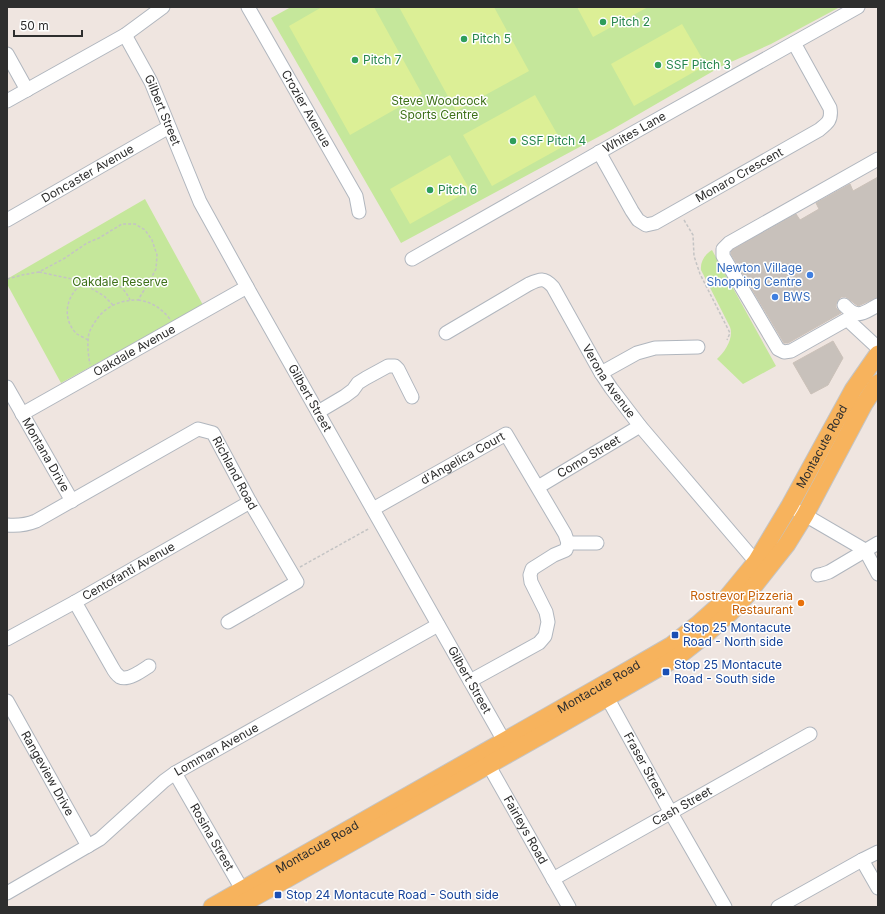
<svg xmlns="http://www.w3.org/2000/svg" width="885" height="914" font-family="Inter,sans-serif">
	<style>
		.green { fill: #c5e79b }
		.pitch { fill: #dcef96 }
		.building { fill: #c8c1bb; stroke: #cbc1b9 }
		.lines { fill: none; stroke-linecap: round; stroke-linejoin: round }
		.minor-casing { stroke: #b0b6be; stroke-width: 15 }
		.major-casing { stroke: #c4c4c4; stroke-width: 19 }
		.path { stroke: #c4c4c4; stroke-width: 1.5; stroke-dasharray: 3 2; stroke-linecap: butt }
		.minor { stroke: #fff; stroke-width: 13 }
		.major { stroke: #f7b35d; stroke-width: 17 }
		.leisure-dot { fill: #2e9e5b; stroke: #fff; stroke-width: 1.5 }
		.shop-dot { fill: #3f7fe0; stroke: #fff; stroke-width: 1.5 }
		.food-dot { fill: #e8710a; stroke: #fff; stroke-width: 1.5 }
		.transit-dot { fill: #1a4fb4; stroke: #fff; stroke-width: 1.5 }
		.labels { text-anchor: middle; stroke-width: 3; stroke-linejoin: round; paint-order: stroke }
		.leisure-label { font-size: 12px; fill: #27864d; stroke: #fff; text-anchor: start }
		.park-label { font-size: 12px; fill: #3d7018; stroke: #fff }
		.street-label { font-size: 12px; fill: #2e2e2e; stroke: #fff }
		.shop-label { font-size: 12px; fill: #366cbe; stroke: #fff; text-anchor: end }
		.food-label { font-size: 12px; fill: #c56008; stroke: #fff; text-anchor: end }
		.transit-label { font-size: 12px; fill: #164399; stroke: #fff; text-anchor: start }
	</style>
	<rect width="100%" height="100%" fill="#efe5e0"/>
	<path class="green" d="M291,7H840L771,44L722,66L613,129L401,243L271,18Z
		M145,199L203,305L61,383L7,284V279Z
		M712,250L776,366L743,384L717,359C725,352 734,338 730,327L701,270C700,262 705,254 712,250Z"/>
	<path class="pitch" d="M322,7H374L422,94L350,135L289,26Z
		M399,7H494L529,71L456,111Z
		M577,7H648L593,37Z
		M682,24L706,65L634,106L611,64Z
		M535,95L564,146L492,186L463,135Z
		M450,155L470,190L410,224L390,189Z"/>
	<path class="building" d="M878,177V297L858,306L846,297H841L838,300L836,304V308L841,313L788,343H784L731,254V252L734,249L796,214L800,220L819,209L816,203L850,184L853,191Z
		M833,341L843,358L828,385L811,394L793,363Z"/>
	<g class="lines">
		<g class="minor-casing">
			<g id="minor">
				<path id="s1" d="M248,7L356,196L359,212"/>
				<path id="s2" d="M125,35L151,82L200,202L247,287L470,681L508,748"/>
				<path d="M7,54L27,90"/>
				<path d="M7,101L125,35L163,7"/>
				<path id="s3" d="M599,152L632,211L638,220L646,225L655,223L819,130C828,123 832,120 830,108L794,43"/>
				<path d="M878,159L729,243L723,249V256L778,349L784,352L791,351L846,320L850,322L878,348"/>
				<path id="s4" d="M7,220L169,127"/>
				<path id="s5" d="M412,259L633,133L858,7"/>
				<path d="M844,305C858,320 863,313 878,305"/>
				<path id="s6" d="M446,333L529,284C540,279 544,277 553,287L601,373L611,388L640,426L756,562"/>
				<path d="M601,373L637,353L655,348L698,347"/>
				<path id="s7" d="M7,387L72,501"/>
				<path d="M318,412L345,396L353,390L358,383L366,378L388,366H395L398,369L412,397"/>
				<path id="s8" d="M22,414L247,287"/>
				<path id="s9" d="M538,487L640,426"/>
				<path id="s10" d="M373,509L506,434L565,534L568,543L566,550L554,555L535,567L532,569L530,575L531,582L546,612L548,622L545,636L539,643L470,681"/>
				<path d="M798,511L865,550L878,574"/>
				<path id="s11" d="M7,525C17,526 26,525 36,521L198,429L213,433L250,502L297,582L228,622"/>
				<path d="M568,543H597"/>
				<path d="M818,575L823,574L829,572L878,543"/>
				<path d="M75,602L112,667C114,671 117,675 120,677C128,681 143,670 149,666"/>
				<path id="s12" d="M7,639L75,602L250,502"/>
				<path id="s13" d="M603,690L671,813L725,907"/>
				<path id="s14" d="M7,701L88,846"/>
				<path id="s15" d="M484,757L569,907"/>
				<path id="s16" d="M175,773L247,898"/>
				<path d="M862,860L878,888"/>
				<path id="s17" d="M553,879L810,734"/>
				<path id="s18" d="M7,893L100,839L164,781L175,773L438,625"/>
				<path d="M778,907L862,860L878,852"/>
			</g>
		</g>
		<g class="major-casing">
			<g id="major">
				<path id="s19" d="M212,907L601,686L672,645L697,625L724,601L756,562L789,507L853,390L878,354"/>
				<path d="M237,907L547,732L676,658L704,636L730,613L746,596L787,544L805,515L864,404L878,383"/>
			</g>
		</g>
		<path class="path" d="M684,220L693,235L694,256L700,274L730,333L727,340
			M39,272L72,279L89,287L104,296L113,305
			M7,279L22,275L39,272L65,258L87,243L99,238L122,224H135L145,230L152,240L157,255L156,269L149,282L138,300C122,300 107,305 97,319C94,323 91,328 89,333C87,343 88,354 90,364
			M138,300C152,302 161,308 170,319
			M88,340C85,338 80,336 77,334C62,320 65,297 81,285C99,272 122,281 130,300
			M300,567L370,528"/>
		<use href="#minor" class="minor"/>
		<use href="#major" class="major"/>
	</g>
	<g class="leisure-dot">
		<circle cx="603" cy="22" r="4"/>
		<circle cx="464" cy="39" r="4"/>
		<circle cx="355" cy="60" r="4"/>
		<circle cx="658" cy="65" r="4"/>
		<circle cx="513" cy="141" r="4"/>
		<circle cx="430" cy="190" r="4"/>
	</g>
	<g class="shop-dot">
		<circle cx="810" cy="275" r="4"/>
		<circle cx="775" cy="297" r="4"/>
	</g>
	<circle class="food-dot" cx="801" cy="603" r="4"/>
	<g class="transit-dot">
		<rect x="671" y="631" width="8" height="8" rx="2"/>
		<rect x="662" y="668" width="8" height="8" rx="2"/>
		<rect x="274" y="891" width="8" height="8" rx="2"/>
	</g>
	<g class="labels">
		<g class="leisure-label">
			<text x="611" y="26">Pitch 2</text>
			<text x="472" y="43">Pitch 5</text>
			<text x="363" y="64">Pitch 7</text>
			<text x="666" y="69">SSF Pitch 3</text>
			<text x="521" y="145">SSF Pitch 4</text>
			<text x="438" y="194">Pitch 6</text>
		</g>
		<g class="park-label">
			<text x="439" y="105">Steve Woodcock<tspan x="439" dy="14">Sports Centre</tspan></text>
			<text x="120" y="286">Oakdale Reserve</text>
		</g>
		<g class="street-label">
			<text dy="4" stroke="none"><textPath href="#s1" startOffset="117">Crozier Avenue</textPath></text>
			<text dy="4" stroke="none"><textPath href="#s2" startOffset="84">Gilbert Street</textPath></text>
			<text dy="4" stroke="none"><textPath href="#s5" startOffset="256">Whites Lane</textPath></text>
			<text dy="4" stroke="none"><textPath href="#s4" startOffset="93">Doncaster Avenue</textPath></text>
			<text dy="4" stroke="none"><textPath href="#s3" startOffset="194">Monaro Crescent</textPath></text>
			<text dy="4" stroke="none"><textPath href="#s8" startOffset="129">Oakdale Avenue</textPath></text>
			<text dy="4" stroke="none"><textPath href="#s6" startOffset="233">Verona Avenue</textPath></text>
			<text dy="4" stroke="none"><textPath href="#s2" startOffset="408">Gilbert Street</textPath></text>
			<text dy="4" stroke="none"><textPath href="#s19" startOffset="781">Montacute Road</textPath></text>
			<text dy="4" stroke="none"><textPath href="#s7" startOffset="78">Montana Drive</textPath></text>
			<text dy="4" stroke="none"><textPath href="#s9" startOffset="59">Como Street</textPath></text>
			<text dy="4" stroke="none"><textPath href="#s10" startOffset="103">d'Angelica Court</textPath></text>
			<text dy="4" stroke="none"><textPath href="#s11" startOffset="277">Richland Road</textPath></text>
			<text dy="4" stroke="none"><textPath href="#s12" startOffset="139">Centofanti Avenue</textPath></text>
			<text dy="4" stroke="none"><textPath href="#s2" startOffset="732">Gilbert Street</textPath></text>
			<text dy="4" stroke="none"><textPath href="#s19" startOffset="445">Montacute Road</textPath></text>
			<text dy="4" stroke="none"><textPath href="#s18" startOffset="255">Lomman Avenue</textPath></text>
			<text dy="4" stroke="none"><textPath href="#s13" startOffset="86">Fraser Street</textPath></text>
			<text dy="4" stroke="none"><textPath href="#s14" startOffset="83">Rangeview Drive</textPath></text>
			<text dy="4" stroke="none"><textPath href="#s17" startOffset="148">Cash Street</textPath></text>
			<text dy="4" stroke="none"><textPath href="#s15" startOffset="84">Fairleys Road</textPath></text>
			<text dy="4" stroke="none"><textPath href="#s16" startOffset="74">Rosina Street</textPath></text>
			<text dy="4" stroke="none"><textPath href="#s19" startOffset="121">Montacute Road</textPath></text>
		</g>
		<g class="shop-label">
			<text x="802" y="272">Newton Village<tspan x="802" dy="14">Shopping Centre</tspan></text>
			<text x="783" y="301" text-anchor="start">BWS</text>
		</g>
		<g class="food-label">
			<text x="793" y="600">Rostrevor Pizzeria<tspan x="793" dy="14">Restaurant</tspan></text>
		</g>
		<g class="transit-label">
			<text x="683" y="632">Stop 25 Montacute<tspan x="683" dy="14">Road - North side</tspan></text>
			<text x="674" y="669">Stop 25 Montacute<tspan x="674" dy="14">Road - South side</tspan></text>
			<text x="286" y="899">Stop 24 Montacute Road - South side</text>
		</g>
	</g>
	<rect width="885" height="914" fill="none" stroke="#2e2e2e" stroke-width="16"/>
	<path d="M14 30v6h68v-6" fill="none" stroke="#2e2e2e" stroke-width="2"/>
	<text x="20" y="30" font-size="12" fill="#2e2e2e" stroke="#ffffff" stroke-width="3" paint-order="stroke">50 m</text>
</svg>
